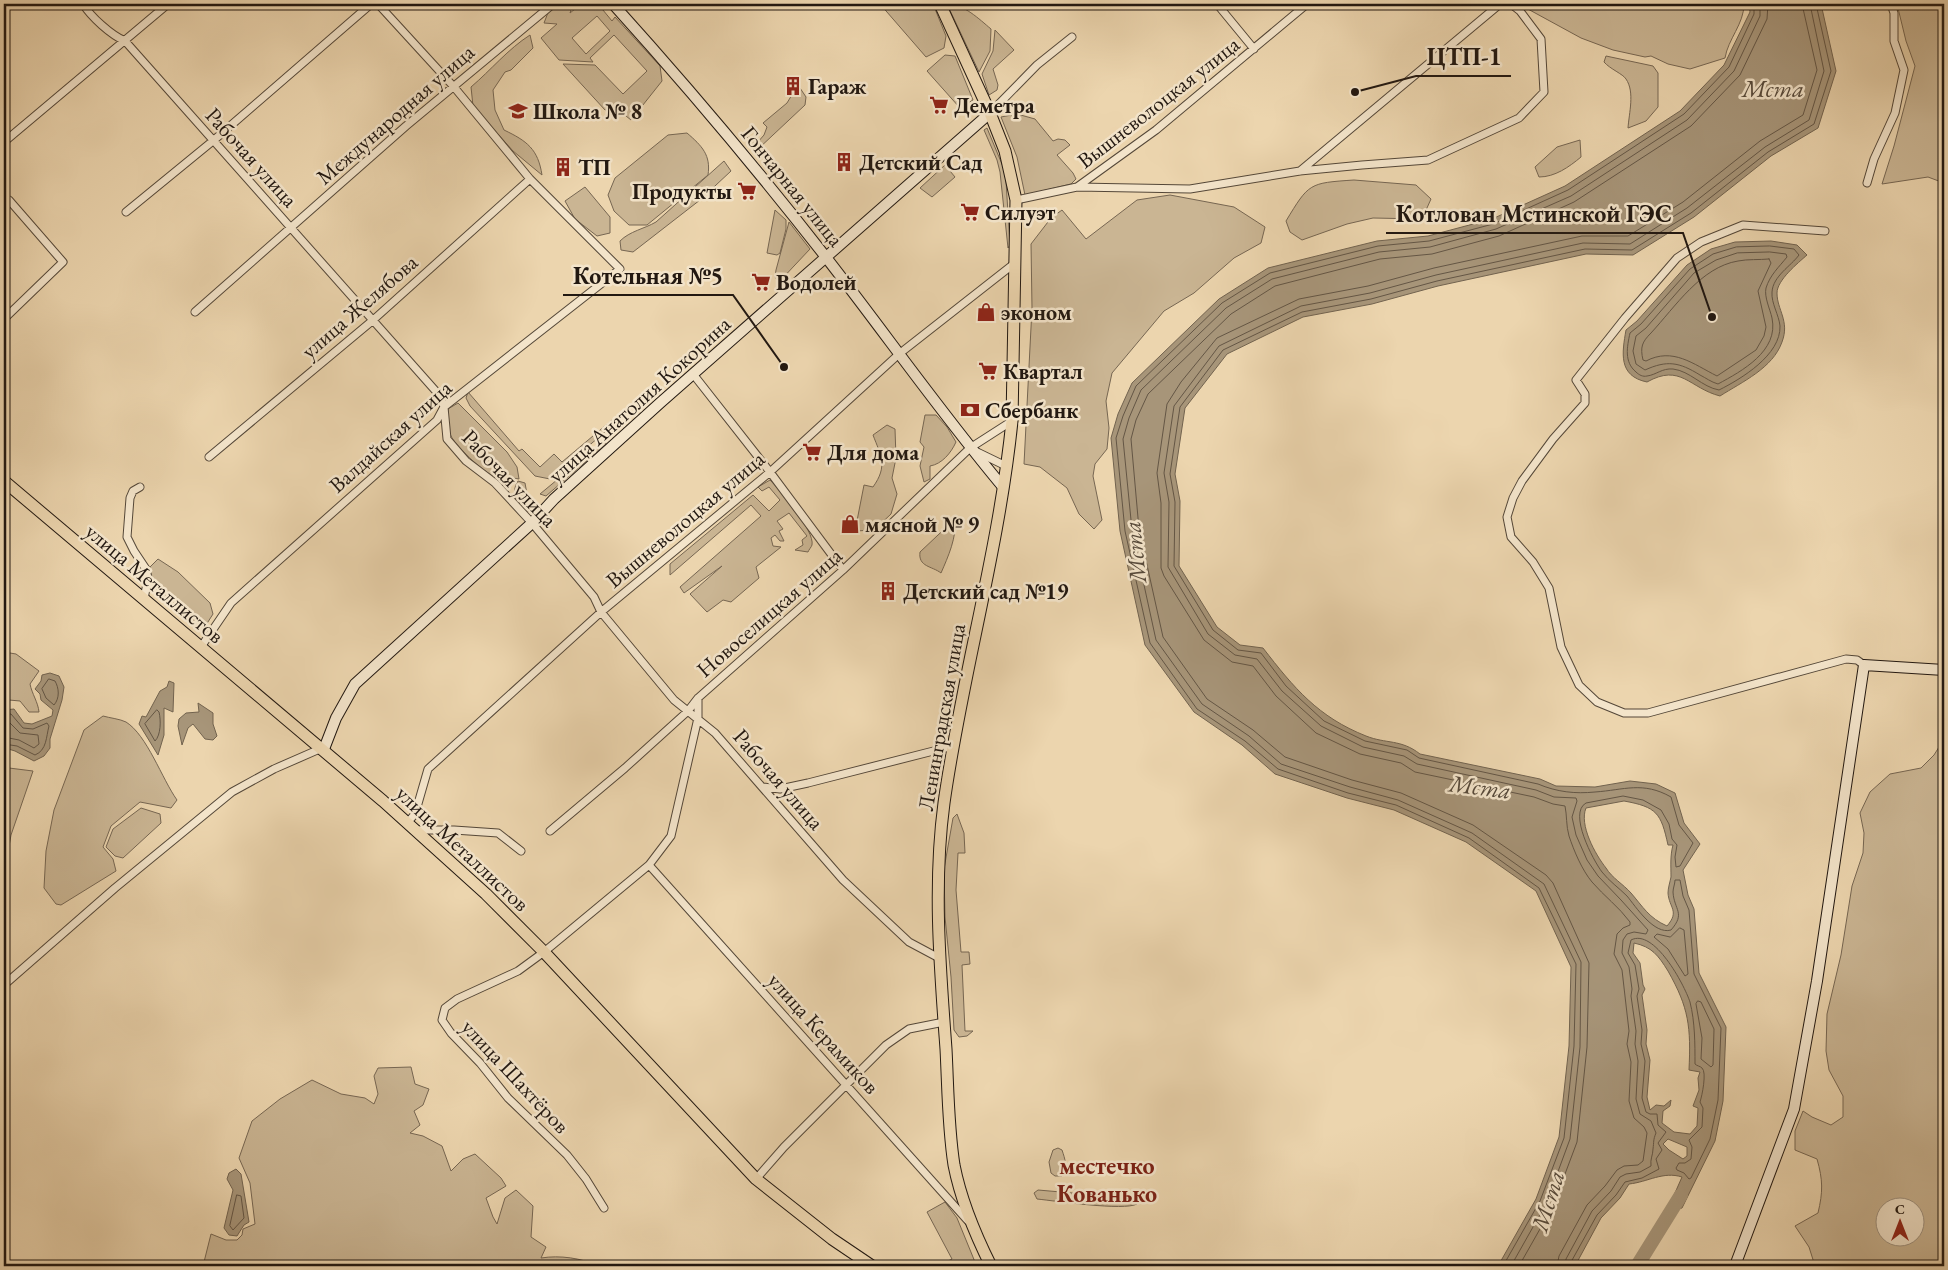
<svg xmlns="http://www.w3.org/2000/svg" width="1948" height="1270" font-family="'EB Garamond',serif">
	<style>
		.green { fill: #cab593; stroke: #766652; fill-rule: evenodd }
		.water { fill: #a79579; stroke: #72634f; fill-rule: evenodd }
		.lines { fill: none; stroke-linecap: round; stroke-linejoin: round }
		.shore { stroke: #645645; stroke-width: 1 }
		.river { stroke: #a79579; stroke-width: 14 }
		.street-casing { stroke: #544738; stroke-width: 9 }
		.secondary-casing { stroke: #221811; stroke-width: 12 }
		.primary-casing { stroke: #221811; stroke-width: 13 }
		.street { stroke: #f3e4ca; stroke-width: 7 }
		.secondary { stroke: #f3e4ca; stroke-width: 10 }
		.primary { stroke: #ecd5ae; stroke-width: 11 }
		.labels { text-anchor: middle; stroke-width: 5; stroke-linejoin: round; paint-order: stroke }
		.poi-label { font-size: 22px; font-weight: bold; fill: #221811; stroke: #f3e4ca; text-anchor: start }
		.street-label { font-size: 22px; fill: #221811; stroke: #f3e4ca }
		.water-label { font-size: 24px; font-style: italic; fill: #574a3b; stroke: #f3e4ca }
		.neighbourhood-label { font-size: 24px; font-weight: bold; fill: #7a1f14; stroke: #f3e4ca }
		.leader { fill: none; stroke: #221811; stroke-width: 2 }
		.callout-dot { fill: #221811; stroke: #f3e4ca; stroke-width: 2 }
		.callout-label { font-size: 24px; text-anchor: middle; font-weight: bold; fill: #221811; stroke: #f3e4ca; stroke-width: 5; stroke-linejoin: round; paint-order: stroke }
	</style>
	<rect width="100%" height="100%" fill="#ecd5ae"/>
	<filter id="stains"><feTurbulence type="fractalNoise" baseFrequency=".004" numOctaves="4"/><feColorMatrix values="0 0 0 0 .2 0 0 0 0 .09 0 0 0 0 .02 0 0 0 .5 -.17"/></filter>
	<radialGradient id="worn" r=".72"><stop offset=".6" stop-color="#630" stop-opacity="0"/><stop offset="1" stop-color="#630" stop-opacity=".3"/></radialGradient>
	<path class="green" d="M557,4H570L572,7L570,13L581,4H598L612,21L615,17L660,66L662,81L631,120L616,108L605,110L563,64L595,65L623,94L647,71L614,35L590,58L593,62L559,60L541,38L557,24L544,23L549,10ZM597,16L610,31L586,54L572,38Z
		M880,4H933L946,36L944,48L926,57Z
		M947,4C964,4 979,19 991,29L990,51L979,72Z
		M1524,4H1744C1744,24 1728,39 1725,58L1690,69L1668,64L1651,56L1645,57L1613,50L1581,38L1526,8Z
		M1897,4H1944V183L1928,177L1882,184L1894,146L1915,66L1906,41Z
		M995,30L1014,50L993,69L998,85L997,90L989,95L982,74L993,51Z
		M530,35L533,48L511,70L505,72L493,90L495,110L504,130C527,141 538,149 542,175L513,151L473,106L471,87C491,70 508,49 530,35Z
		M945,55L955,56L973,100L960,108L927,71Z
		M1606,56L1653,66L1658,73V107L1646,121L1628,128C1629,113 1635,92 1626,79C1623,74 1610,69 1604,62Z
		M800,88L806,97L805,105L757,150H755L745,138L750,137L757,143L764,135L767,127L763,123L787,103L793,93Z
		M1017,114L1035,119L1053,141L1058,139L1065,140L1070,145L1057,155L1073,173L1076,179L1071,184L1025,195L1017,157L1001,117Z
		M987,128L1004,169L1006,181L1010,245L1008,248L1000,172L997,160L984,130Z
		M687,133C702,146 711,155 708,175L647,225H629L614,211L608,195L615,178L668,135Z
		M1580,140L1581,157C1569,167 1555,177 1539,177L1535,167L1557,147Z
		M724,161L731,171L700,200L633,252L621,250L620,241C630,231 644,229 656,222Z
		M945,165L955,177L932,197L920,188Z
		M1354,180L1416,185L1431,199L1422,219L1373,218L1347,224L1302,240L1290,232L1286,221C1309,183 1309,183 1354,180Z
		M585,187L610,217V233L597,236L575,219L565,201Z
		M1170,195L1234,207L1265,227L1261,243L1234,258L1194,293L1164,311L1112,373L1106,401L1109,428L1107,449L1095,464L1093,476L1102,520L1094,529L1079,514L1067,488L1040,467L1024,464L1032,308L1031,244L1051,218L1062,210L1086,239L1137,200Z
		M775,210L786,220V229L780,253L777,255L767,253Z
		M789,222L810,249L779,282L775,277L776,270Z
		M468,392L519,451L522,449L540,467L554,454L562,462L612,420L613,425L550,479L535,476L470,406L466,398Z
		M458,403L507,452L517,467L519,479C511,477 506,480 500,479C488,477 456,447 451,436C447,428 448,417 448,409Z
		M925,415H936L947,427L956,442C951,453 942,464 930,466V479L924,482L920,466L924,447L920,442Z
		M887,425L895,429L896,458L892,478L897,494L891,514L874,530L855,531L864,485L873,487C888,466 881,456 873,435Z
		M605,440L606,444L546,496L540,494Z
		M770,480C780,490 815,531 812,545C812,546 808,551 808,552L795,550L803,545L802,540L807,536L789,513L777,521L783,529L779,531L784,541H780L775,535L771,538L773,546L781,547L756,567L759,578L731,602L723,600L707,612L690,594L722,566L684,593L680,587L761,516L751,505L670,575V564L753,495L769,511L780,500L769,487L762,491L758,487Z
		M518,481L525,483L527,494L536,502L531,512C517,511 510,492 518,481Z
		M955,519C957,537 948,557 941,573C932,566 918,567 920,552Z
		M158,559L178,572L210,603L213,614L206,625L198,629L149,582L150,567Z
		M4,652L16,654L39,671L30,684C32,694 38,702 39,712H29L20,701L9,700L4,703Z
		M103,716C110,718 120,719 126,722C147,735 162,779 177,800L171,808L140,802L111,826L103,847L113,859L116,871L61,905L56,904L44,888L46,851L54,810L84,730Z
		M1944,739V1266H1815L1809,1247L1795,1226L1818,1213C1823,1192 1823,1180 1817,1159L1795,1150V1131L1803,1111L1812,1117L1831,1125L1843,1117V1096L1829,1070L1826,1051L1827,1014L1841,955L1852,886L1863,853L1864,833L1860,813L1870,792L1890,774L1921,768L1934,755ZM1886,1208H1916V1238H1886Z
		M9,768L33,771L11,835L4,875V770Z
		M141,808L160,814L161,823L123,858L115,856L106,847L113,829Z
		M957,814L964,833L965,853H958L956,890L961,952H969L970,964L962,965L965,1031H973L967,1036L959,1037L954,1030L951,977L945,917L944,869L953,818Z
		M411,1067L415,1084L429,1089L423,1105L414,1111L420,1125L410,1133L423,1136L442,1146L451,1171L463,1159L475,1154L501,1178L506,1186L486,1198L493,1217L497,1224L505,1198L516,1190L533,1206L531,1237L546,1247L541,1258C560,1255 581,1258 599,1266H203L211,1234L226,1240H237L242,1235L243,1229L255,1224L250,1183L239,1158L252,1121L280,1099L312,1080L341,1094L365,1098L374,1104L378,1094L374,1076L378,1068Z
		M1058,1148L1062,1150C1065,1159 1068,1167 1062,1176H1055L1051,1173L1049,1162L1053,1150Z
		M1038,1190L1107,1196L1135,1195L1138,1197L1137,1204C1124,1211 1056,1201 1037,1199L1034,1193Z
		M945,1202L957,1218L975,1262H977L979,1266H938L952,1259L927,1212Z"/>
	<path class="water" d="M1749,4H1821L1836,71L1818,128L1771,156L1694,217L1633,255L1586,254L1438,286L1372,304L1303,317L1227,354L1185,408L1175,474L1180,501L1179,566L1217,627L1240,645L1263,648C1294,688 1318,717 1366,736C1386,744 1401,739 1420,754L1540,779L1556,786L1595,787L1630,781L1656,784L1675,793L1684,823L1700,844L1683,870L1688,895L1694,909L1699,973L1726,1027L1723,1101L1715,1141L1682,1208L1667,1211L1682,1177C1663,1171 1648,1182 1629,1184L1620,1198L1601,1218L1575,1266H1498L1536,1199L1559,1137L1569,1046L1571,967L1536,891L1466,842L1394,810L1347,798L1275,774L1242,745L1194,712L1145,645L1120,531L1111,438L1118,414L1132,383L1219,299L1268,268L1377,241L1428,236L1492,219L1565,186L1680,111L1724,65L1750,12ZM1624,801C1657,807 1661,813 1668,845H1673C1670,856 1671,866 1671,877C1670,882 1668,888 1668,893C1669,908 1680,911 1667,926C1649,918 1643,907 1631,893C1623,884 1612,878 1606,868C1595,854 1579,825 1586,808ZM1634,943C1652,947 1658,955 1668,971C1689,1008 1691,1027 1689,1070L1700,1072L1698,1078L1699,1090L1693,1106L1698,1108L1697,1126L1690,1134L1674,1132L1662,1123L1663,1111L1670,1106L1671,1100L1664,1106L1656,1105L1650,1110L1647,1097L1650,1060L1646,1044L1647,1030L1642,995L1645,989L1643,985L1640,963L1633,953ZM1668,1139L1687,1147V1156L1683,1159L1669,1150L1663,1144Z
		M1771,241L1797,245L1807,255C1798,263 1777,280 1777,293C1777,310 1790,321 1782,342C1773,368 1742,382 1720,396C1689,388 1681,363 1647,382C1618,376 1622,353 1626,330L1637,321L1687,265L1711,249L1735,242Z
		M50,673L59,676L64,687L62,700L50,739V748L44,756L34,761L15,751L5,748L4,751V710L14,709L24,723L32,724L52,716L53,710L41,700L40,694L35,689L41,681L42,675Z
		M169,681L174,683L173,712L164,708V735L158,755L139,724L142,716L146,717L160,691L167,687Z
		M198,703L213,713V724L217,736L213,740L205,739L193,724L188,728L182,745L178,726L179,719L186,713L199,712Z
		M236,1169L241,1174L249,1222L244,1225L237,1236L229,1235L224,1228L233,1190L227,1179L229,1173Z"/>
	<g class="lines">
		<path class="shore" d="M1770,246L1794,249L1799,255C1791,266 1773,276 1772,292C1771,303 1779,315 1780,326C1781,355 1741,379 1719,390C1702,387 1690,371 1673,369C1662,368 1656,375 1647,376C1643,377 1639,375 1636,372C1624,362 1627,347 1630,333L1641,324L1690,269L1713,254L1736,247Z
			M1770,252L1786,254L1787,257C1779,267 1770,275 1766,288C1764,297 1770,309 1772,318C1779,351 1742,371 1718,384C1711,382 1706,378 1700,375C1679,362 1667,360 1645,370L1636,364L1633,351L1636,336L1646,328L1694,273L1716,260L1737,253Z
			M1769,259L1771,263L1758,291L1766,327L1764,336L1756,350L1717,376C1693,364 1673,347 1646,361L1643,360C1640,347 1642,342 1651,333C1675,307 1701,267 1738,261C1748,259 1759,260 1769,259Z
			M49,679L55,681C59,688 60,698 54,705L46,698L42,689Z
			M157,710L159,712C161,720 161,735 155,741L145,724Z
			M4,714H11L23,728L33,729L47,723L49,726C46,737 47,750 35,755L17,746L4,744
			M4,721H8L20,733L38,735L39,744L34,748L19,740L4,737
			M1680,928L1684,930L1688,974L1685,976L1668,949L1654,937L1657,934L1670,937Z
			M1698,1001L1701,1002L1714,1029L1713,1065L1711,1067L1701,1059L1702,1038L1696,1004Z
			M237,1195L241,1196L244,1218L233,1230L230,1226Z
			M1503,1266L1540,1201L1564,1138L1574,1046L1576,964L1539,888L1469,838L1396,805L1348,793L1278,769L1245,741L1197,709L1150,643L1125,531L1116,438L1123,416L1136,386L1222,303L1270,273L1378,246L1429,241L1493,224L1568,190L1684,114L1729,67L1754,14V4
			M1511,1266L1546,1204L1570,1139L1580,1047L1581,962L1544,884L1472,833L1398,800L1350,787L1281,764L1249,736L1202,704L1156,640L1132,530L1123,439L1129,418L1141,390L1226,308L1272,279L1379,252L1430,247L1496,229L1571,196L1687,120L1734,71L1760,16V4
			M1519,1266L1553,1206L1577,1142L1587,1047L1589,963L1553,883L1546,875L1473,825L1401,793L1352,780L1285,757L1253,730L1207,699L1163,637L1139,529L1131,439L1136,420L1148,394L1231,314L1275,286L1380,259L1432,254L1499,236L1574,202L1691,126L1740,75L1767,19L1768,4
			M1557,1266L1559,1256L1587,1205L1605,1186L1617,1170L1624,1166L1638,1165L1643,1161L1647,1133L1644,1127L1634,1118L1629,1101L1631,1062L1627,1044L1629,1031L1622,970L1614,954L1617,934L1623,928L1630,925V922C1619,907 1604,896 1592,882C1582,870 1574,851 1569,836C1566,826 1567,815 1565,806L1553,804L1534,797L1415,772L1401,763L1360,754L1316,733L1276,696L1253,666L1232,662L1204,640L1164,576L1161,568V503L1157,473L1167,404L1181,382L1217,338L1299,299L1368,286L1434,268L1582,236H1628L1683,202L1760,141L1803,115L1817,70L1802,4
			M1565,1266L1566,1259L1592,1211L1611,1191L1620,1177L1626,1174L1640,1172L1651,1166C1650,1159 1653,1155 1653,1149C1654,1142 1653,1140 1656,1133L1651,1121L1640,1114L1636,1099L1638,1061L1635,1044L1636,1031L1631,996L1632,989L1629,967L1622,953L1623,940L1627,934L1634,932L1646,934L1648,930L1621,900L1598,876L1587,860L1576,835L1572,817L1577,801L1576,798L1554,797L1536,790L1417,764L1404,756L1363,747L1321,726L1282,691L1257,659L1235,655L1208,634L1168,567L1169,502L1164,473L1174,406L1219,346L1301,306L1370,293L1436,275L1583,243L1630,244L1687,208L1765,147L1809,120L1824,71L1810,4
			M1571,1266V1262L1597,1215L1616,1195L1625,1182L1642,1178L1659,1169L1656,1159L1662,1150L1658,1143L1666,1132L1658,1125L1657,1114H1650L1646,1112L1642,1098L1645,1061L1641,1044L1642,1030L1637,996L1639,989L1635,965L1628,953L1631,940C1654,928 1684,984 1690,1002C1695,1022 1695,1044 1695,1064C1697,1066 1700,1066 1702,1068C1707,1072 1702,1096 1700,1102L1703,1108L1702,1127L1689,1140L1692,1147L1691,1159L1685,1163H1679L1676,1168L1677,1170L1684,1173L1689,1179L1691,1178L1710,1139L1718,1100L1721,1028L1694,974L1689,910L1683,896L1680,880H1675C1675,884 1673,888 1673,892C1674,910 1686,913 1671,930C1654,935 1636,907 1627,896C1619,888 1609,881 1602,872C1593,860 1568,813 1586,803L1623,796L1643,800L1661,810L1669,824L1672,839L1677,845L1675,857L1676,867L1680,866L1693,843L1679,825L1671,797C1643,781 1624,790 1595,792C1575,794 1557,792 1538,784L1419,758L1407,750L1365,741L1324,721L1286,686L1261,653L1238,650L1213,630L1174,566L1175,502L1170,474L1180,407L1223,350L1302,312L1371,299L1437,281L1585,249L1632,250L1691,213L1768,152L1814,124L1831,71L1816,4"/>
		<path class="river" d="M1637,1266L1681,1195"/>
		<g class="street-casing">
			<path id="street" d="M83,4C91,17 111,35 125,41L441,397L444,407L447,439L466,461L495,483L532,523L594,597L601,612L674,700L715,733L843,880L909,942L939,958
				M1217,4L1254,49
				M990,113L1037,65L1072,37
				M4,142L168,4
				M1300,171L1500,4
				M1867,183L1874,159L1895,113L1904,70L1894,41V13L1891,4
				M1077,187L1190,189L1300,171L1362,165L1428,160L1519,118L1544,92L1541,39L1520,11L1511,4
				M1016,200L1077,187L1156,130L1307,4
				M126,212L214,140L371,4
				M1825,231L1743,225L1701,242L1677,258L1625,318L1576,380L1585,394V403L1553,439L1522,481L1513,498L1507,517L1511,537L1533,562L1549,588L1561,647L1579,685L1597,702L1624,713H1648L1846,659L1857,660L1864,665
				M195,312L406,126L553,4
				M4,319L63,262L9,200
				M693,374L770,472L843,570
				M975,451L1006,466
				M209,457L372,321L530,179
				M140,487L133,491L130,498L127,537L134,551L146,569L148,578L144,599
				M201,647L231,603L437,420L444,407L620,269L530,179L454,87L378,4
				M763,787L780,789L808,783L953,746
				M407,823L415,814L428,769L601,612L770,472L899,354L1015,263
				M415,830H454L498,833L521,851
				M550,831L625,768L688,711L698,698L843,570L970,448L1012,421
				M649,865L968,1221
				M4,985L115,888L232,792L274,769L322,748
				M756,1179L784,1147L886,1045L909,1029L944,1022
				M604,1208L586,1179L567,1155L508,1098L480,1063L451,1033L442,1020L445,1008L457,999L518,971L544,952L649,865L671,836L698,718V698"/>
		</g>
		<g class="secondary-casing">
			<path id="secondary" d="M613,4C687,86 757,169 825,256C885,333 941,413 1003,487
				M324,749L336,718L355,684L532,523L554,499L660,403L990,113
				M1734,1266L1736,1263L1794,1109L1817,981L1864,665L1944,670"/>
		</g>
		<g class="primary-casing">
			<path id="primary" d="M940,4L990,113L1005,151L1016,200L1012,421C999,550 962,675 944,803C933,885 940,967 946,1049C948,1087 948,1127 954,1165C961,1201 975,1234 991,1266
				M4,481L383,801L486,894L544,952L756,1179L832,1239L872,1266"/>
		</g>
		<use href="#street" class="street"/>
		<use href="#secondary" class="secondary"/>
		<use href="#primary" class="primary"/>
	</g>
	<defs>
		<g id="building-bare" transform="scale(1.5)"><path d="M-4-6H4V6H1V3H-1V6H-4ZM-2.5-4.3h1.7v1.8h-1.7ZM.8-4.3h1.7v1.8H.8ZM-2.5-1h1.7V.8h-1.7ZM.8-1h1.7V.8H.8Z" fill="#8f2418" stroke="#f3e4ca" stroke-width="2.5" paint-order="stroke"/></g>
		<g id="supermarket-bare" transform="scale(1.5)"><path d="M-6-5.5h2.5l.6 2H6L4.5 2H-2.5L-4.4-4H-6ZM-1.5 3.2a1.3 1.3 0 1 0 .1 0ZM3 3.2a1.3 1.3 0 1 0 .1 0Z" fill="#8f2418" stroke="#f3e4ca" stroke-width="2.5" paint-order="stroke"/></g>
		<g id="school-bare" transform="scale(1.5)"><path d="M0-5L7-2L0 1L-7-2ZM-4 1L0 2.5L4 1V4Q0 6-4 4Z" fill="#8f2418" stroke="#f3e4ca" stroke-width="2.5" paint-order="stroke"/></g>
		<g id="shop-bare" transform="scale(1.5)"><path d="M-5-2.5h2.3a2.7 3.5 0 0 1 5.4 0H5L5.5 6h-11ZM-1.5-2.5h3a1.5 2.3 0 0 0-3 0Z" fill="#8f2418" stroke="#f3e4ca" stroke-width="2.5" paint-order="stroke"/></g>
		<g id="bank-bare" transform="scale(1.5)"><path d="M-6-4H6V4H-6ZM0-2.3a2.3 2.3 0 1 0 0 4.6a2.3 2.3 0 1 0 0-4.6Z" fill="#8f2418" stroke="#f3e4ca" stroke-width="2.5" paint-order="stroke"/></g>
	</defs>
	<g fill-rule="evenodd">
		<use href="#building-bare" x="793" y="86"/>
		<use href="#supermarket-bare" x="939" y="105"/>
		<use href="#school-bare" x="518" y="111"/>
		<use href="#building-bare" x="844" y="162"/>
		<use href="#building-bare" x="563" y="167"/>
		<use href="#supermarket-bare" x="747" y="191"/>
		<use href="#supermarket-bare" x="970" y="212"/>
		<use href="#supermarket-bare" x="761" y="282"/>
		<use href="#shop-bare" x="986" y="312"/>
		<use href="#supermarket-bare" x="988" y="371"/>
		<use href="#bank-bare" x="970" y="410"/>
		<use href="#supermarket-bare" x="812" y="452"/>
		<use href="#shop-bare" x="850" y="524"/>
		<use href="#building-bare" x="888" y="591"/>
	</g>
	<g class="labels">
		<g class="poi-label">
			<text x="808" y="94">Гараж</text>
			<text x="954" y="113">Деметра</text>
			<text x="533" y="119">Школа № 8</text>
			<text x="859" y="170">Детский Сад</text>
			<text x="578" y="175">ТП</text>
			<text x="732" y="199" text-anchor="end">Продукты</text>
			<text x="985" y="220">Силуэт</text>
			<text x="776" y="290">Водолей</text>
			<text x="1001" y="320">эконом</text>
			<text x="1003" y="379">Квартал</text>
			<text x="985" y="418">Сбербанк</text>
			<text x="827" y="460">Для дома</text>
			<text x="865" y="532">мясной № 9</text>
			<text x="903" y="599">Детский сад №19</text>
		</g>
		<g class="street-label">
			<text transform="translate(1158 102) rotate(-38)" y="8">Вышневолоцкая улица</text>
			<text transform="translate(395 114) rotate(-41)" y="8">Международная улица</text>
			<text transform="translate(252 157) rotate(48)" y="8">Рабочая улица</text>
			<text transform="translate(793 186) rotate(51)" y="8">Гончарная улица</text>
			<text transform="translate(359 306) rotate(-41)" y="8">улица Желябова</text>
			<text transform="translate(639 399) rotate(-42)" y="8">улица Анатолия Кокорина</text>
			<text transform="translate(390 436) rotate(-42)" y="8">Валдайская улица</text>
			<text transform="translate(510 478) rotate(46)" y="8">Рабочая улица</text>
			<text transform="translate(685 519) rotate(-40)" y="8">Вышневолоцкая улица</text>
			<text transform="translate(155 583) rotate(40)" y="8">улица Металлистов</text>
			<text transform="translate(769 612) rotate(-41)" y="8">Новоселицкая улица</text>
			<text transform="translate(941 717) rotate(-80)" y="8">Ленинградская улица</text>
			<text transform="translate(779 779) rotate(49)" y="8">Рабочая улица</text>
			<text transform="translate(463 848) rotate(43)" y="8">улица Металлистов</text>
			<text transform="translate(824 1033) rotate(48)" y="8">улица Керамиков</text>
			<text transform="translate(516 1076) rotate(47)" y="8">улица Шахтёров</text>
		</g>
		<g class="water-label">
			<text x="1773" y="97">Мста</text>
			<text transform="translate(1135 552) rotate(-96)" y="8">Мста</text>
			<text transform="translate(1480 787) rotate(7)" y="8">Мста</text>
			<text transform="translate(1548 1201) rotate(-73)" y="8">Мста</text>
		</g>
		<g class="neighbourhood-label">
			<text x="1107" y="1174">местечко<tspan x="1107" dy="28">Кованько</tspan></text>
		</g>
	</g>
	<path class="leader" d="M1355 92L1416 76H1511M1712 317L1683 233H1386M784 367L733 295H563"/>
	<g class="callout-dot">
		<circle cx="1355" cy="92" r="5"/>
		<circle cx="1712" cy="317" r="5"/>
		<circle cx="784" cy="367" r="5"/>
	</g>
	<g class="callout-label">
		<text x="1464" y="65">ЦТП-1</text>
		<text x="1534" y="222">Котлован Мстинской ГЭС</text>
		<text x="648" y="284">Котельная №5</text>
	</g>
	<rect width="1948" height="1270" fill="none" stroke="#ecd5ae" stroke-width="20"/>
	<rect x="5" y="5" width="1938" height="1260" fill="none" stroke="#221811" stroke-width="2.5"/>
	<rect x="10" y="10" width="1928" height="1250" fill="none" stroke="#221811"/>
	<g transform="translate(1900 1222)"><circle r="24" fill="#f3e4ca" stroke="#9f9280"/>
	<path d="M0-4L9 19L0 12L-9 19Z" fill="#8f2418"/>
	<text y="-8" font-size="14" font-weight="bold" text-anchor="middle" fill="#221811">С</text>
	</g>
	<rect width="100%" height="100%" filter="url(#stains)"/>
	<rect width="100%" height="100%" fill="url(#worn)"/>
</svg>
